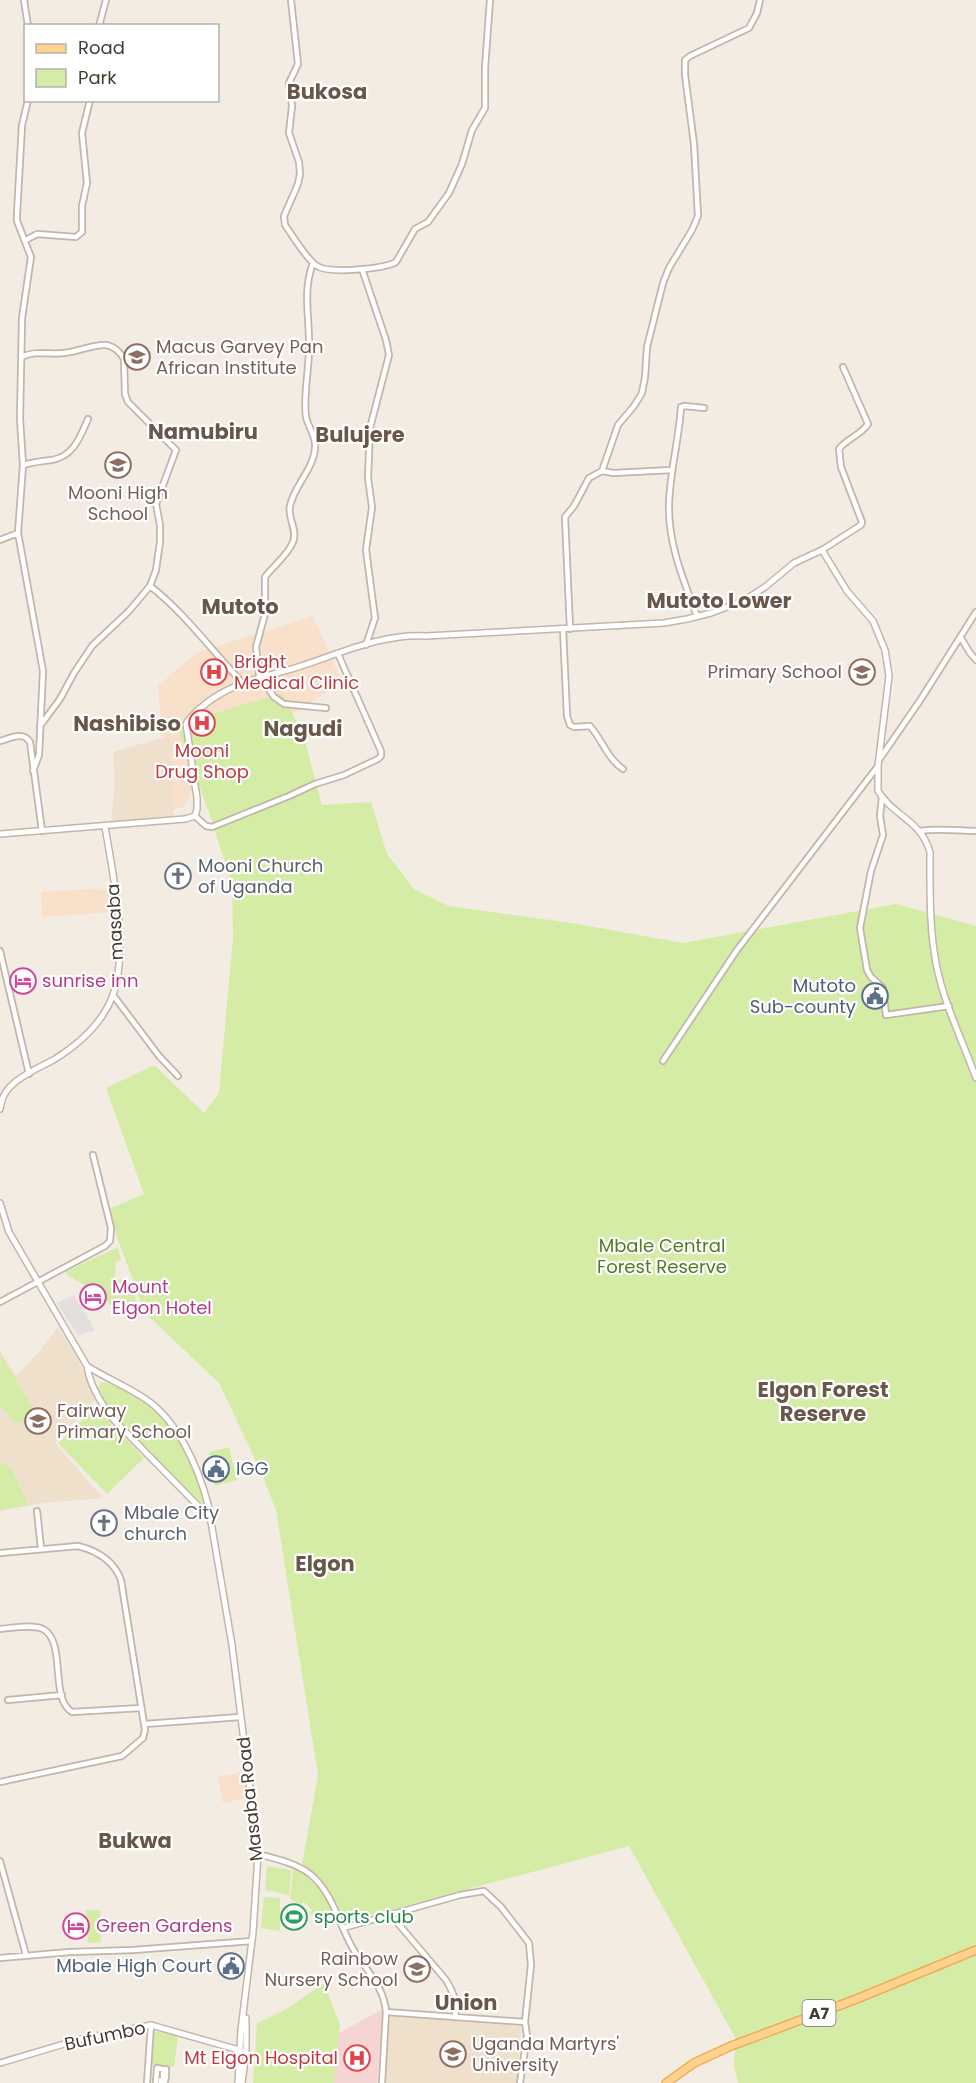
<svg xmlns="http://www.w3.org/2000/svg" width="976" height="2083" font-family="Poppins,sans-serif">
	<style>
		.commercial { fill: #f8e0cb }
		.education { fill: #eee0cb }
		.medical { fill: #f5d5d4 }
		.green { fill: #d5eca7 }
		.parking { fill: #e3dfdc }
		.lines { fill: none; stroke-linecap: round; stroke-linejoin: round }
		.minor-casing { stroke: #c2b6a8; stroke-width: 8 }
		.tertiary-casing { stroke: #c2b6a8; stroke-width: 8 }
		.primary-casing { stroke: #eeae56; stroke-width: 10 }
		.minor { stroke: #fff; stroke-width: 4.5 }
		.tertiary { stroke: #fff; stroke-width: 5 }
		.primary { stroke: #ffd290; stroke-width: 7 }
		.labels { text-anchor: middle; stroke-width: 4.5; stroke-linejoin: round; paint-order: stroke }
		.shield { fill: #fff; stroke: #7d7670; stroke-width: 1.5 }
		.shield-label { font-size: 16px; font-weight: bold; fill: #453c33 }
		.education-label { font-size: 18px; fill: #785e54; stroke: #fff; text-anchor: start }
		.health-label { font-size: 18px; fill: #be3a42; stroke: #fff; text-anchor: start }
		.worship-label { font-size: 18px; fill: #5b616d; stroke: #fff; text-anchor: start }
		.street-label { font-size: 18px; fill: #453c33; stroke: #fff }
		.hotel-label { font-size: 18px; fill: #b23c85; stroke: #fff; text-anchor: start }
		.service-label { font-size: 18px; fill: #4e5e75; stroke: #fff; text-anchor: end }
		.park-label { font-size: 18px; fill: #4e7c21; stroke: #fff }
		.leisure-label { font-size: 18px; fill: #27864d; stroke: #fff; text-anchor: start }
		.quarter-label { font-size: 21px; font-weight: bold; fill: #695849; stroke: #fff }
	</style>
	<rect width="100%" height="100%" fill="#f3ece3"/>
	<path class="commercial" d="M313,616L342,682L272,728L203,766L184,807L168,810L158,686L196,653Z
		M112,888L113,912L42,917L41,892Z
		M243,1772L247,1798L223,1803L218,1777Z"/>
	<path class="education" d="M161,738H169L174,816L111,821L115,785L113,752Z
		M58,1327L76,1355L96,1398L55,1443L103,1498L42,1503L0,1511V1351L16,1376L38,1353Z
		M390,2016L521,2026L517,2083H385Z"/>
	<path class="medical" d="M381,2010H383L377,2083H334L337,2034Z"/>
	<path class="green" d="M282,693L304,737L322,805L371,802L387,854L414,889L449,906L572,923L683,943L896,904L976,926V2083H738L734,2066L736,2039L629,1846L345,1922C340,1915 338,1908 334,1900C327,1886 315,1873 302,1865L318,1775L276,1510L261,1472L219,1383L145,1313L107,1210L144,1194L106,1088L154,1065L204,1113L219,1093L233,938L232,885L210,815L176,725Z
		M118,1247L121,1260L116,1261L115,1276L119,1280L122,1279L123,1284L119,1286L125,1295L134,1294L138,1305L127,1302L112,1308L103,1295L100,1297L97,1293L67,1275L65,1272Z
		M1,1355L39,1419L15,1423L0,1404Z
		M105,1382C116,1386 130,1390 139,1396C175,1423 193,1464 205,1506C179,1481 108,1419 98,1388L101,1383Z
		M96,1407L144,1458L107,1494L58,1443Z
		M229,1447L237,1480L215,1486L214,1480L226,1476L221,1463L213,1465L209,1452Z
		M0,1463L10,1467L29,1505L0,1510Z
		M267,1866L291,1870L289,1895L265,1890Z
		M293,1868C311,1877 323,1891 333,1909L317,1921L310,1913L312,1910L304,1902L300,1904L290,1899Z
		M264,1897L280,1898V1931L261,1928Z
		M86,1910H100L101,1942L88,1943Z
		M324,1983L340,2025L334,2083H253L257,2023L285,2010Z
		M154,2031L178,2035L174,2067L152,2065Z"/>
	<path class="parking" d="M74,1295L95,1330L78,1336L57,1303Z"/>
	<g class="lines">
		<g class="minor-casing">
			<path id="minor" d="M24,0L28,26
				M291,0L298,64L289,83L292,106L289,133L299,162L300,174L298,184L284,216L285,225C293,236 306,259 317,266C329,274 383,269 396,262L415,229L428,222L449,193L462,164L472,130L485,108V68L490,0
				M99,26L106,0
				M28,100L22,125L17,214V221L31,257L22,318L20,419L23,465L18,533L43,671L39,755L33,771
				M26,240L37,234L76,237L82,232V206L87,183L82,133L90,100
				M313,263C302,292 310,318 309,349C309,369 303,398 306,417C308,426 314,434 315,443C317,466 294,485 290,506C287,518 298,529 293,542C288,555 273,566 265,577V614L256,647L259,675L274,697L284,704L326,708
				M362,269L386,340L389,355L370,428L368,478L372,507L366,550L375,618L366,645
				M22,357C35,350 49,355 64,353C78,352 93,344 106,345C114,346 121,353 124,359L125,394L128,402L176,450L156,504L160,525V542L156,570L150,586L129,611L92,646L74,673L60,699L40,726
				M23,465C33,462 42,461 52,460C74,456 80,437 88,419
				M602,471L618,425L634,406L642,393L645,377L647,347L663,283L669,268L692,230L698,216L694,144L685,75V60L690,56L749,28L757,13L760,0
				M0,540L18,533
				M822,550L861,525L862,522L841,467L839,449C846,439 861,435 868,424L843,367
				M150,586C177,607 198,633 221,659C228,668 236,674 242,684
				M697,616C683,579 668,544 669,504C670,471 679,439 681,407L685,406L704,408
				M563,629L567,716L570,725L574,727L590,726C603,741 607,758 623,769
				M570,629L565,517L574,506L589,478L602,471L613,473L672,470
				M961,638L970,653L976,660
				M0,741C11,738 23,731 30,742L42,831
				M879,760L921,699L976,612
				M882,797L880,816L883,835L871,871L860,928L867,970L871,977L883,988L886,1015L949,1006
				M195,816L206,826L212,827L289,796L315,784L344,775L378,759L381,756V751L338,654
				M920,831C938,828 958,831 976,831
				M0,951L29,1074
				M113,995L159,1056L178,1076
				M663,1061L737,950L878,766
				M0,1302L105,1246L110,1241L111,1228L93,1155
				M37,1511L41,1548
				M0,1553L78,1546C98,1551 114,1561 121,1580L145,1730L143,1738L122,1756L0,1782
				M0,1629C12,1628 32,1624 43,1629C67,1642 49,1698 72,1712L141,1708
				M8,1700L62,1695
				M145,1724L240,1717
				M258,1854C276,1859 296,1863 310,1874C333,1893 338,1922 352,1947C364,1969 384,1985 386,2012L382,2083
				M0,1861L26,1955
				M390,1914L446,1980C453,1992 458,2002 455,2016
				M343,1928L460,1895L484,1891L501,1907L529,1943L531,1965L525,2022
				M0,1958L70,1952L133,1950L252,1941
				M386,2012L525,2022L527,2036L520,2083
				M147,2083L151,2025
				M156,2083L157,2068L166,2070
				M161,2083V2080L165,2081L166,2076H163V2073H166V2069"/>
		</g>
		<g class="tertiary-casing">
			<path id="tertiary" d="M0,834L185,819L195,816L197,809V798L186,724C194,711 207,702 220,694C244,680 272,675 298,667C339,654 383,633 426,636L664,623L687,619L711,613L743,601L765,587L794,563L822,550L847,591L873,621L885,650L889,676L878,766V791C893,816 921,820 930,852C930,890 929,930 937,968C945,1006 963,1042 976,1078
				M0,1109C1,1104 2,1097 6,1092C14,1078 41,1067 55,1059C79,1044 103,1022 113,995C129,951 113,873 105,827
				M0,1203L9,1232L87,1366C90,1386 102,1405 114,1420L208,1516
				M87,1366C106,1378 126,1386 144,1398C178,1420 198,1467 208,1504L232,1645L258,1854L253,1932L241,2030L238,2083
				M0,2063L81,2039L151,2025L246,2052
				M242,2083L246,2052V2018"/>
		</g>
		<g class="primary-casing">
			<path id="primary" d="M666,2083L694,2063L731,2046L854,2000L976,1950"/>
		</g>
		<use href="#minor" class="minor"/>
		<use href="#tertiary" class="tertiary"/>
		<use href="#primary" class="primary"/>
	</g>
	<defs>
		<g id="school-ring" transform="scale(1.35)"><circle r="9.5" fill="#fff" stroke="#8d6e63" stroke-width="1.5"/><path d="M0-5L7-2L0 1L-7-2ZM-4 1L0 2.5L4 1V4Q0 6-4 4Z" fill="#8d6e63"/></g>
		<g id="hospital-ring" transform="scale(1.35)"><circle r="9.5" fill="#fff" stroke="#e0444e" stroke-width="1.5"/><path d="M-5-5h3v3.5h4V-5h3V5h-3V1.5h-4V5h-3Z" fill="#e0444e"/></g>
		<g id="church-ring" transform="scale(1.35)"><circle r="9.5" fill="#fff" stroke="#6b7280" stroke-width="1.5"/><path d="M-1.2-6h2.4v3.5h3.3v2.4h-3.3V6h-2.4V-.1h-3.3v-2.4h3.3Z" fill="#6b7280"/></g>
		<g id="hotel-ring" transform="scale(1.35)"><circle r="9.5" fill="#fff" stroke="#d1479c" stroke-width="1.5"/><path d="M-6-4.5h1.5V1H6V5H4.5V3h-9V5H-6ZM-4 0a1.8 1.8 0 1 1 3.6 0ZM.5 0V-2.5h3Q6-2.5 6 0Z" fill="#d1479c"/></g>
		<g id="civic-ring" transform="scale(1.35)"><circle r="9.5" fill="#fff" stroke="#5c6f8a" stroke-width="1.5"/><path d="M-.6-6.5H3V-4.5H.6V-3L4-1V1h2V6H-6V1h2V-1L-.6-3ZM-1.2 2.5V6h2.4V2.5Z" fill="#5c6f8a"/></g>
		<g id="stadium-ring" transform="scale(1.35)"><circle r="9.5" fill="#fff" stroke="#2e9e5b" stroke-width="1.5"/><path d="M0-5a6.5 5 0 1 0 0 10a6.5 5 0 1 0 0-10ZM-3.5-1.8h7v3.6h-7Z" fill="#2e9e5b"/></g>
		<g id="university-ring" transform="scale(1.35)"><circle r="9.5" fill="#fff" stroke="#8d6e63" stroke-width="1.5"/><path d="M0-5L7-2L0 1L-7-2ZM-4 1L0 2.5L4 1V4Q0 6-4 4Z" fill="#8d6e63"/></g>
	</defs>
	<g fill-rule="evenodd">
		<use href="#school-ring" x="137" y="357"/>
		<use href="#school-ring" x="118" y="465"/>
		<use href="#hospital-ring" x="214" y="672"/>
		<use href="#school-ring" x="862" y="672"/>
		<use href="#hospital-ring" x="202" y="723"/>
		<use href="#church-ring" x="178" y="876"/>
		<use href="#hotel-ring" x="23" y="981"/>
		<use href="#civic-ring" x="875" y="996"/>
		<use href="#hotel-ring" x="93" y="1297"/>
		<use href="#school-ring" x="38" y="1421"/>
		<use href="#civic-ring" x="216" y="1469"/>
		<use href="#church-ring" x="104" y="1523"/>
		<use href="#stadium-ring" x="294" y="1917"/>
		<use href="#hotel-ring" x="76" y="1926"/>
		<use href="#civic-ring" x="231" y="1966"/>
		<use href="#school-ring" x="417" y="1969"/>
		<use href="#university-ring" x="453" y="2054"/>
		<use href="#hospital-ring" x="357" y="2058"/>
	</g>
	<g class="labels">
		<rect class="shield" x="802.5" y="2000" width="33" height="26" rx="4.5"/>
		<g class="shield-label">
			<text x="819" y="2019">A7</text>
		</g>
		<g class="education-label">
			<text x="156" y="353">Macus Garvey Pan<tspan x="156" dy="21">African Institute</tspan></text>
			<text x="118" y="499" text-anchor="middle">Mooni High<tspan x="118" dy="21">School</tspan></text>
			<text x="842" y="678" text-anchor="end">Primary School</text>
			<text x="57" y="1417">Fairway<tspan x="57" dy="21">Primary School</tspan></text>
			<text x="398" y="1965" text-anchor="end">Rainbow<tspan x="398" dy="21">Nursery School</tspan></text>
			<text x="472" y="2050">Uganda Martyrs'<tspan x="472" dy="21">University</tspan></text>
		</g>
		<g class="health-label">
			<text x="234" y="668">Bright<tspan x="234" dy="21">Medical Clinic</tspan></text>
			<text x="202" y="757" text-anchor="middle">Mooni<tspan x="202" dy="21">Drug Shop</tspan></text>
			<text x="338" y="2064" text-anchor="end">Mt Elgon Hospital</text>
		</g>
		<g class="worship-label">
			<text x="198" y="872">Mooni Church<tspan x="198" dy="21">of Uganda</tspan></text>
			<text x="124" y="1519">Mbale City<tspan x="124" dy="21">church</tspan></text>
		</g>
		<g class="street-label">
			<text transform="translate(115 922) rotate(-93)" y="6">masaba</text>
			<text transform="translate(250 1799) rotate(-96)" y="6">Masaba Road</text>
			<text transform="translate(105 2036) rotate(-12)" y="6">Bufumbo</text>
		</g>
		<g class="hotel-label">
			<text x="42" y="987">sunrise inn</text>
			<text x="112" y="1293">Mount<tspan x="112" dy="21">Elgon Hotel</tspan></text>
			<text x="96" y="1932">Green Gardens</text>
		</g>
		<g class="service-label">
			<text x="856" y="992">Mutoto<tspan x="856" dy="21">Sub-county</tspan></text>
			<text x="236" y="1475" text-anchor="start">IGG</text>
			<text x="212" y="1972">Mbale High Court</text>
		</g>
		<g class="park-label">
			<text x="662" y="1252">Mbale Central<tspan x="662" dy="21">Forest Reserve</tspan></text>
		</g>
		<g class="leisure-label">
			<text x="314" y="1923">sports club</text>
		</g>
		<g class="quarter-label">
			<text x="327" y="99">Bukosa</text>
			<text x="203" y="439">Namubiru</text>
			<text x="360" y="442">Bulujere</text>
			<text x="719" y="608">Mutoto Lower</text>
			<text x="240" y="614">Mutoto</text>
			<text x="127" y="731">Nashibiso</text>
			<text x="303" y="736">Nagudi</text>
			<text x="823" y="1397">Elgon Forest<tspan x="823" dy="24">Reserve</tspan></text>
			<text x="325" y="1571">Elgon</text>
			<text x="135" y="1848">Bukwa</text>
			<text x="466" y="2010">Union</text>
		</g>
	</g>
	<rect x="24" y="24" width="195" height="78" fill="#ffffff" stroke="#b5b1ad" stroke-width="1.5"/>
	<rect x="36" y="44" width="30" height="9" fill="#ffd290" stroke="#b5b1ad" stroke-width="1.5"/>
	<text x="78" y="54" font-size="18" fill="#453c33">Road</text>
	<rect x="36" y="69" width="30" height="18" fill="#d5eca7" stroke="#b5b1ad" stroke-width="1.5"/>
	<text x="78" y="84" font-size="18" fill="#453c33">Park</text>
</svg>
